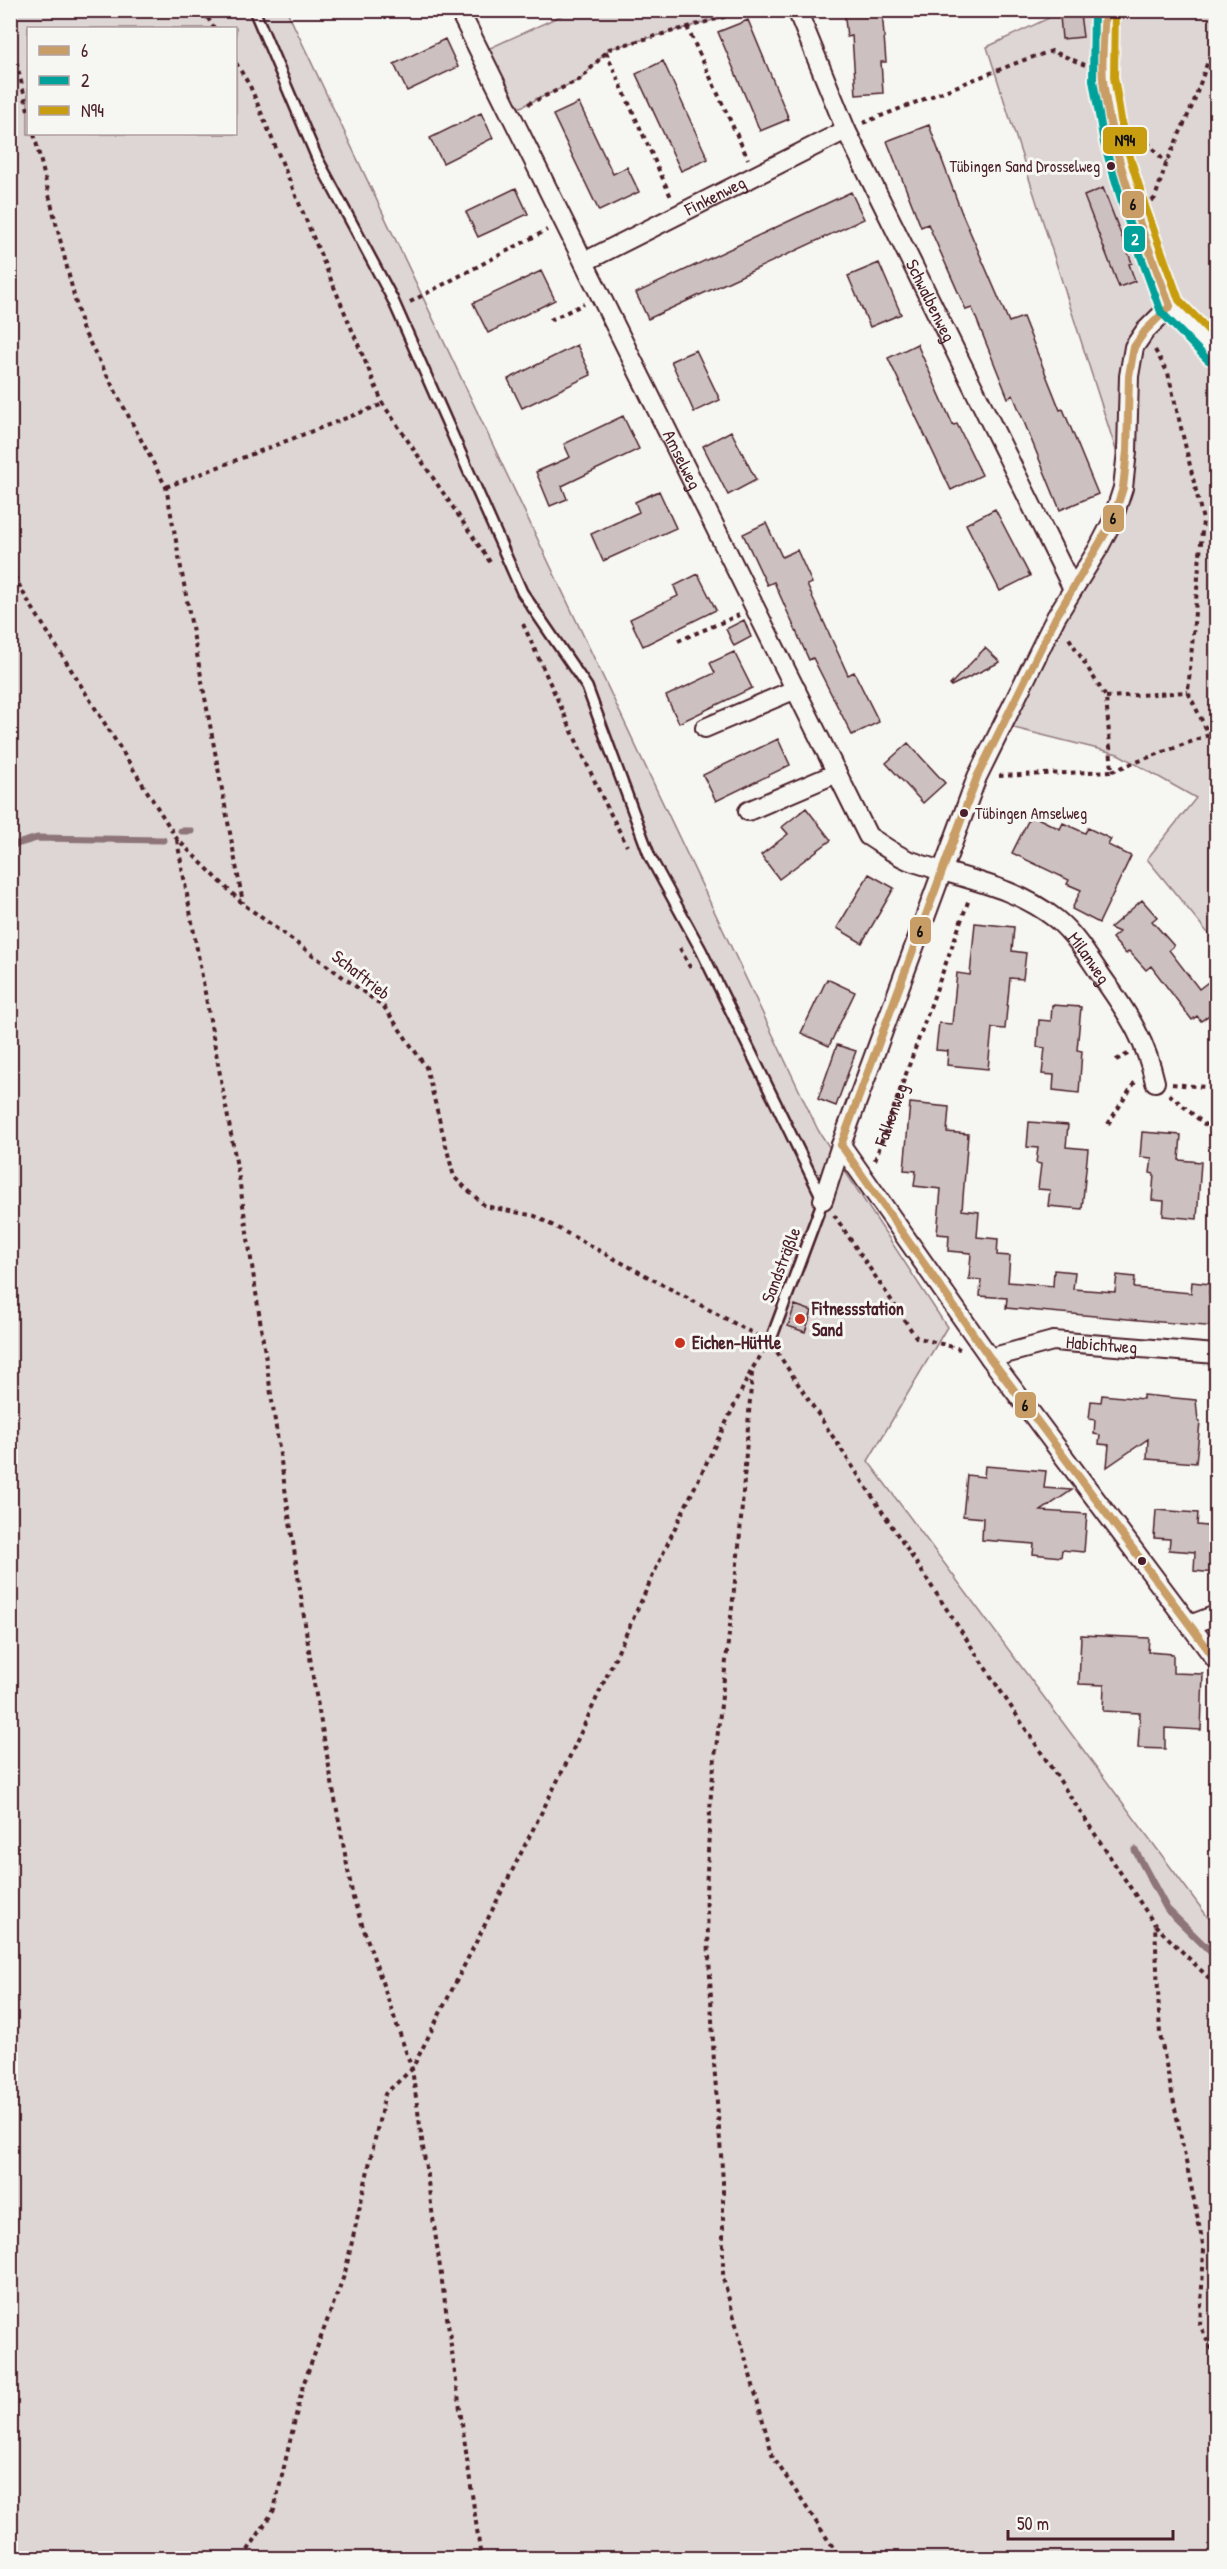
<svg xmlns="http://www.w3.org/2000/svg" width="1227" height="2569" font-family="'Patrick Hand',sans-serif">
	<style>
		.green { fill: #ddd6d5; stroke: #947a80; stroke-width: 1.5; fill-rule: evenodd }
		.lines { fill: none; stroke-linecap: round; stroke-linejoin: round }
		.stream { stroke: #8e747a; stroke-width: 7 }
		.building { fill: #ccc1c0; stroke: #4a1f2b; stroke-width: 1.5 }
		.service-casing { stroke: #4a1f2b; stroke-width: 14 }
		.minor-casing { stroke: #4a1f2b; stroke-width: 22 }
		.path { stroke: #4a1f2b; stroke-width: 4; stroke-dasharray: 4.5 4.5; stroke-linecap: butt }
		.service { stroke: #f6f6f2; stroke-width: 9 }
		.minor { stroke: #f6f6f2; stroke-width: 18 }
		.bus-1-casing { stroke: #f6f6f2; stroke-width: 12 }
		.bus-2-casing { stroke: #f6f6f2; stroke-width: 12 }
		.bus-3-casing { stroke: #f6f6f2; stroke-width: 12 }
		.bus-1 { stroke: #c99d66; stroke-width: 8 }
		.bus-2 { stroke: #00a19a; stroke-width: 8 }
		.bus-3 { stroke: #c89d10; stroke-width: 8 }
		.bus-dot { fill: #4a1f2b; stroke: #f6f6f2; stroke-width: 2 }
		.poi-dot { fill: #c8321e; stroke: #f6f6f2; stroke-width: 2 }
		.labels { text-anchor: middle; stroke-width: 6; stroke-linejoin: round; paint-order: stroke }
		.bus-label { font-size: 16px; fill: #4a1f2b; stroke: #f6f6f2; text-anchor: end }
		.street-label { font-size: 18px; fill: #4a1f2b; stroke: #f6f6f2 }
		.poi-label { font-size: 18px; font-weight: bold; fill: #4a1f2b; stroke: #f6f6f2; text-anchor: start }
		.line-badge { stroke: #f6f6f2; stroke-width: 2 }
		.badge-label { font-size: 16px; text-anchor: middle; font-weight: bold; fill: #fff }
		.pale-badge-label { font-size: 16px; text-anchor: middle; font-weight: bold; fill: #111 }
	</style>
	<rect width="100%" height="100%" fill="#f6f6f2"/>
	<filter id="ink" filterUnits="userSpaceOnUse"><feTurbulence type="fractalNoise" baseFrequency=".0167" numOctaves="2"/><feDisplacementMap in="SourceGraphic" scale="12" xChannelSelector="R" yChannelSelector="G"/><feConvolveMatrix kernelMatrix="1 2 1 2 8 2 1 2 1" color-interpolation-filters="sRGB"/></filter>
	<g filter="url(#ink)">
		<path class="green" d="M724,10L728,16L609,49L581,79L510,112L479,53L571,11Z
			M11,11H287L818,1130L947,1327L868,1461L1216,1928V2558H11ZM28,28H236V134H28Z
			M1056,11H1216V943L1147,859L1196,798L1118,754L1010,727L1068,616L1118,532L1129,499L1115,447L987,47L1049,18Z"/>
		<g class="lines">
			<path class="stream" d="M181,831H191
				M10,846L37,838L163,840
				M1135,1850L1167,1909L1216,1957"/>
		</g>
		<path class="building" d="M844,10H882L886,62H881L883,93L856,95L852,36L847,37Z
			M1080,14L1083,37L1062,39L1060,16Z
			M748,20L789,119L760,131L718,32Z
			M445,39L458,67L407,91L394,64Z
			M663,61L708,159L681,171L636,74Z
			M579,103L613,174L627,167L639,192L599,211L553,115Z
			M481,113L493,138L443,163L430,138Z
			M929,125L961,211L1009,322L1023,317L1060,410L1063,409L1098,494L1060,510L1013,395L1008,398L972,308L966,310L928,224L921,227L887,141Z
			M516,188L528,214L478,237L466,212Z
			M1103,188L1132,263L1129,264L1135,281L1119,287L1084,196Z
			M851,192L864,219L648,319L636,293Z
			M879,263L901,314L870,327L848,276Z
			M541,271L555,300L488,333L473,303Z
			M917,344L953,425L957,424L982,475L951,490L888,358Z
			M577,345L591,375L522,408L508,379Z
			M696,350L720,400L694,412L671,361Z
			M623,416L639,449L562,486L567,499L550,506L536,472L570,457L564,444Z
			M731,431L756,480L728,495L703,446Z
			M659,491L676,528L603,561L591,534L639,512L635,502Z
			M995,509L1030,576L1000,591L966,524Z
			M766,523L782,557L797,550L812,583L807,585L848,675L854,672L879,722L852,735L813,658L809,660L774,582L767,585L743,534Z
			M698,574L716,610L643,646L630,619L678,596L674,586Z
			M744,620L751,637L734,646L726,629Z
			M985,648L1000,662L951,686L950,685Z
			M734,652L752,688L679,723L666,696L715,673L710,663Z
			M778,739L790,765L716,801L703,775Z
			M908,743L945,783L923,803L886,763Z
			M806,808L831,840L779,879L761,855L788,834L782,827Z
			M1031,815L1060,829L1063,823L1085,833L1088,828L1111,839L1108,845L1131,856L1099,923L1072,909L1081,890L1067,884L1069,880L1012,853Z
			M869,874L894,888L862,943L837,928Z
			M1142,900L1157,917L1152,921L1174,946L1169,950L1199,989L1216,976V1010L1201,1021L1197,1016L1192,1020L1151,966L1146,970L1129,951L1126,954L1112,938L1119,932L1110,928Z
			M975,923L1014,927L1012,951L1026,953L1023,979L1010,978L1005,1029L992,1028L988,1069L947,1065L948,1051L936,1050L939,1023L952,1024L957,973L970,975Z
			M827,979L855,992L829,1046L801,1033Z
			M1052,1005L1081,1007L1077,1050L1082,1051L1079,1093L1053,1090L1054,1075L1042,1074L1045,1048L1037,1047L1039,1020L1051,1021Z
			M837,1045L856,1051L836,1106L818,1099Z
			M910,1103L949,1107L947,1132L968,1134L962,1210L979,1212L977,1237L998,1239L997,1255L1010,1256L1008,1282L1053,1286L1054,1270L1075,1272L1073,1289L1115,1292L1117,1275L1135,1277L1134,1288L1191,1293L1192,1282L1210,1284L1209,1294L1216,1295V1327L1006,1308L1007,1298L980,1296L981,1280L969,1279L971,1253L948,1251L949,1235L937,1234L941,1189L914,1186L916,1171L904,1170Z
			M1029,1122L1068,1125L1066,1147L1088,1149L1082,1209L1048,1206L1050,1190L1038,1189L1041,1164L1036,1163L1038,1148L1027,1147Z
			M1142,1132L1181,1135L1179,1160L1201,1162L1197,1219L1163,1216L1164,1201L1152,1200L1154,1174L1150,1173L1152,1158L1140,1157Z
			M795,1305L812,1311L805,1332L788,1326Z
			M1102,1395L1143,1399V1395L1196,1400L1198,1421L1200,1422L1196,1463L1147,1459L1148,1439L1107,1467L1109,1445L1099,1444L1100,1435L1094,1434L1095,1420L1089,1419L1091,1401L1101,1402Z
			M985,1466L1046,1471L1044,1488L1072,1490L1041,1511L1087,1514L1084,1552L1062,1550L1061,1557L1033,1554L1034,1544L982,1540L983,1518L963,1516L967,1475L984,1477Z
			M1156,1510L1198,1513L1197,1525L1216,1527V1573L1194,1571L1195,1552L1169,1550L1170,1539L1154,1538Z
			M1081,1635L1149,1638L1148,1652L1173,1654V1673L1203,1674L1201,1730L1165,1728V1749L1138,1748L1140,1713L1103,1711L1104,1685L1079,1684Z"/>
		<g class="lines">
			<g class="service-casing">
				<path id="service" d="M254,10L317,158L392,298L522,592L587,687L650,857L701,950L823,1200L770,1342"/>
			</g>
			<g class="minor-casing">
				<g id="minor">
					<path id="s2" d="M459,10L868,836C881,844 894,854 908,860C957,878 1014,885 1056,919C1077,936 1091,962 1107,984C1130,1017 1146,1042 1155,1082"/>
					<path id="s3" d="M797,10L846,130L1072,587"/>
					<path d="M1105,10L1103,78L1114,140L1136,212L1170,306L1216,353"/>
					<path id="s4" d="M584,262L846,130"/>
					<path d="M705,728L796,689"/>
					<path d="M748,811L837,773"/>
					<path d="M841,1145L990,1358L1216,1660"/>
					<path d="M823,1200L841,1145L977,777L1056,617L1098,549L1112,522L1123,488L1127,451L1129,376L1134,347L1145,331L1170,306"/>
					<path id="s5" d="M990,1358L1053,1341L1216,1354"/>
					<path d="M1190,1625L1216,1615"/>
				</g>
			</g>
			<g class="path">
				<path d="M203,10L214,28"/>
				<path d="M687,27L748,159"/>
				<path d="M10,36L28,110"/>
				<path d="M606,52L671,197"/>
				<path d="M236,63L250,86L383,404L490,562"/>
				<path d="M528,104L581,79L609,49L749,10"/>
				<path d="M863,123L1024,60L1052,51L1085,65"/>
				<path d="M34,134L82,328L166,487L243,903"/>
				<path d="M1133,136L1140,134L1166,163"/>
				<path d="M1152,201L1155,198L1166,164L1193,104L1216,38"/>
				<path d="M410,302L547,230"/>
				<path d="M550,320L584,304"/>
				<path d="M1155,350L1168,373L1203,520L1188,692L1209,735L1216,745"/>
				<path d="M166,487L383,404"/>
				<path d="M10,568L25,596L177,839L243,904L384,1007L426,1067L454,1177L485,1206L535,1216L758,1336"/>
				<path d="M523,624L601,795L627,846"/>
				<path d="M678,641L739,615"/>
				<path d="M1106,697L1188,692"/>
				<path d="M1112,771L1209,735"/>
				<path d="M999,776L1112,771L1106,697L1067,635"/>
				<path d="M177,840L239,1178L314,1684L353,1898L412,2069L481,2558"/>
				<path d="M680,948L692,971"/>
				<path d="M1116,1060L1128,1054"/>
				<path d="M1172,1084L1216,1088"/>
				<path d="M1169,1094L1216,1134"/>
				<path d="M1108,1124L1135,1082"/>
				<path id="s1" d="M875,1160L969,899"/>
				<path d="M834,1215L916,1337L960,1349"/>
				<path d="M777,1352L1155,1925"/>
				<path d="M752,1373L739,1546L711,1793L706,1891L714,2063L723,2181V2278L773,2457L840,2558"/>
				<path d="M1216,1985L1155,1925L1160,2035L1204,2249L1200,2325L1216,2358"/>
				<path d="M243,2558L274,2510L303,2385L345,2273L385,2094L412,2069L570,1756L672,1534L752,1369L763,1352"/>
			</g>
			<use href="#service" class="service"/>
			<use href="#minor" class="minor"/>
			<g class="bus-1-casing">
				<path id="bus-1" d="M1105,10C1104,33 1101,57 1103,80C1112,158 1143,232 1170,306
					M841,1145L977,777L1056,617L1112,522L1123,488L1127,451L1129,376L1134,347L1145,331L1170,306
					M841,1145L990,1358L1216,1660"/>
			</g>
			<g class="bus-2-casing">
				<path id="bus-2" d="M1094,10L1093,80L1104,143L1126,215L1161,312L1208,360"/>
			</g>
			<g class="bus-3-casing">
				<path id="bus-3" d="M1115,10L1114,77L1124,138L1146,209L1179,300L1216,338"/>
			</g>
			<use href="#bus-1" class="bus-1"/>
			<use href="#bus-2" class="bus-2"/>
			<use href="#bus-3" class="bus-3"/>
		</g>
	</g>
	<g class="bus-dot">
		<circle cx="1111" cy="166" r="5"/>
		<circle cx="964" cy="813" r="5"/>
		<circle cx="1142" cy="1561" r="5"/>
	</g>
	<g class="poi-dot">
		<circle cx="800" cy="1319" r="6"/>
		<circle cx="680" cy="1343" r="6"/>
	</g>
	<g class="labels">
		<g class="bus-label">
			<text x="1100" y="172">Tübingen Sand Drosselweg</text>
			<text x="975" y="819" text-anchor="start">Tübingen Amselweg</text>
		</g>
		<g class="street-label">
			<text dy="6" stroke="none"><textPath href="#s4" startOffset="147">Finkenweg</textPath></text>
			<text dy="6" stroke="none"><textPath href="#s3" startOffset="320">Schwalbenweg</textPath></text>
			<text dy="6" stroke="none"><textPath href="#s2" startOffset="502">Amselweg</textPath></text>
			<text dy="6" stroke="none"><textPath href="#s2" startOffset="1180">Milanweg</textPath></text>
			<text transform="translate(361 975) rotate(38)" y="6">Schaftrieb</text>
			<text dy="6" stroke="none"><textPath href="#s1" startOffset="48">Falkenweg</textPath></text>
			<text transform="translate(781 1265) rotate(-69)" y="6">Sandsträßle</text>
			<text dy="6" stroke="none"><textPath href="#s5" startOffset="114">Habichtweg</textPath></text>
		</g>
		<g class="poi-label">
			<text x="812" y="1315">Fitnessstation<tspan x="812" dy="21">Sand</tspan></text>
			<text x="692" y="1349">Eichen-Hüttle</text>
		</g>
	</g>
	<g class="line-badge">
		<rect x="1102" y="126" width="46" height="29" rx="6" fill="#c89d10"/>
		<rect x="1121" y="190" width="24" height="29" rx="6" fill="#c99d66"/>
		<rect x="1123" y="225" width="23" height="28" rx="6" fill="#00a19a"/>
		<rect x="1102" y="504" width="23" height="29" rx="6" fill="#c99d66"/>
		<rect x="909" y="916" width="23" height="29" rx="6" fill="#c99d66"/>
		<rect x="1014" y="1391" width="23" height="28" rx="6" fill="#c99d66"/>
	</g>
	<g class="badge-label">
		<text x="1135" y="245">2</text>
	</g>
	<g class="pale-badge-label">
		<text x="1125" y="146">N94</text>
		<text x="1133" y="210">6</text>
		<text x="1113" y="524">6</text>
		<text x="920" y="937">6</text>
		<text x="1025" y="1411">6</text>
	</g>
	<rect width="1227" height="2569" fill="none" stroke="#f6f6f2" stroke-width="36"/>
	<rect x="18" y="18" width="1191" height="2533" fill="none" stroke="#4a1f2b" stroke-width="2" filter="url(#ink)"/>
	<rect x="27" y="27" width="210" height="108" fill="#f6f6f2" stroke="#b1a0a2" stroke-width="1.5"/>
	<rect x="39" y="46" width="30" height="9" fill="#c99d66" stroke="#b1a0a2" stroke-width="1.5"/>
	<text x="81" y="57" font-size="18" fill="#4a1f2b">6</text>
	<rect x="39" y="76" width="30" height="9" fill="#00a19a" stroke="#b1a0a2" stroke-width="1.5"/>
	<text x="81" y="87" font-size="18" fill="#4a1f2b">2</text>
	<rect x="39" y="106" width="30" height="9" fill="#c89d10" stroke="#b1a0a2" stroke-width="1.5"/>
	<text x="81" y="117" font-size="18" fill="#4a1f2b">N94</text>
	<path d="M1008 2530v9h165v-9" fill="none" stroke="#4a1f2b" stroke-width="3"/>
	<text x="1017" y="2530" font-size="18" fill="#4a1f2b" stroke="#f6f6f2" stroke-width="4.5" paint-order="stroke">50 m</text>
</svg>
